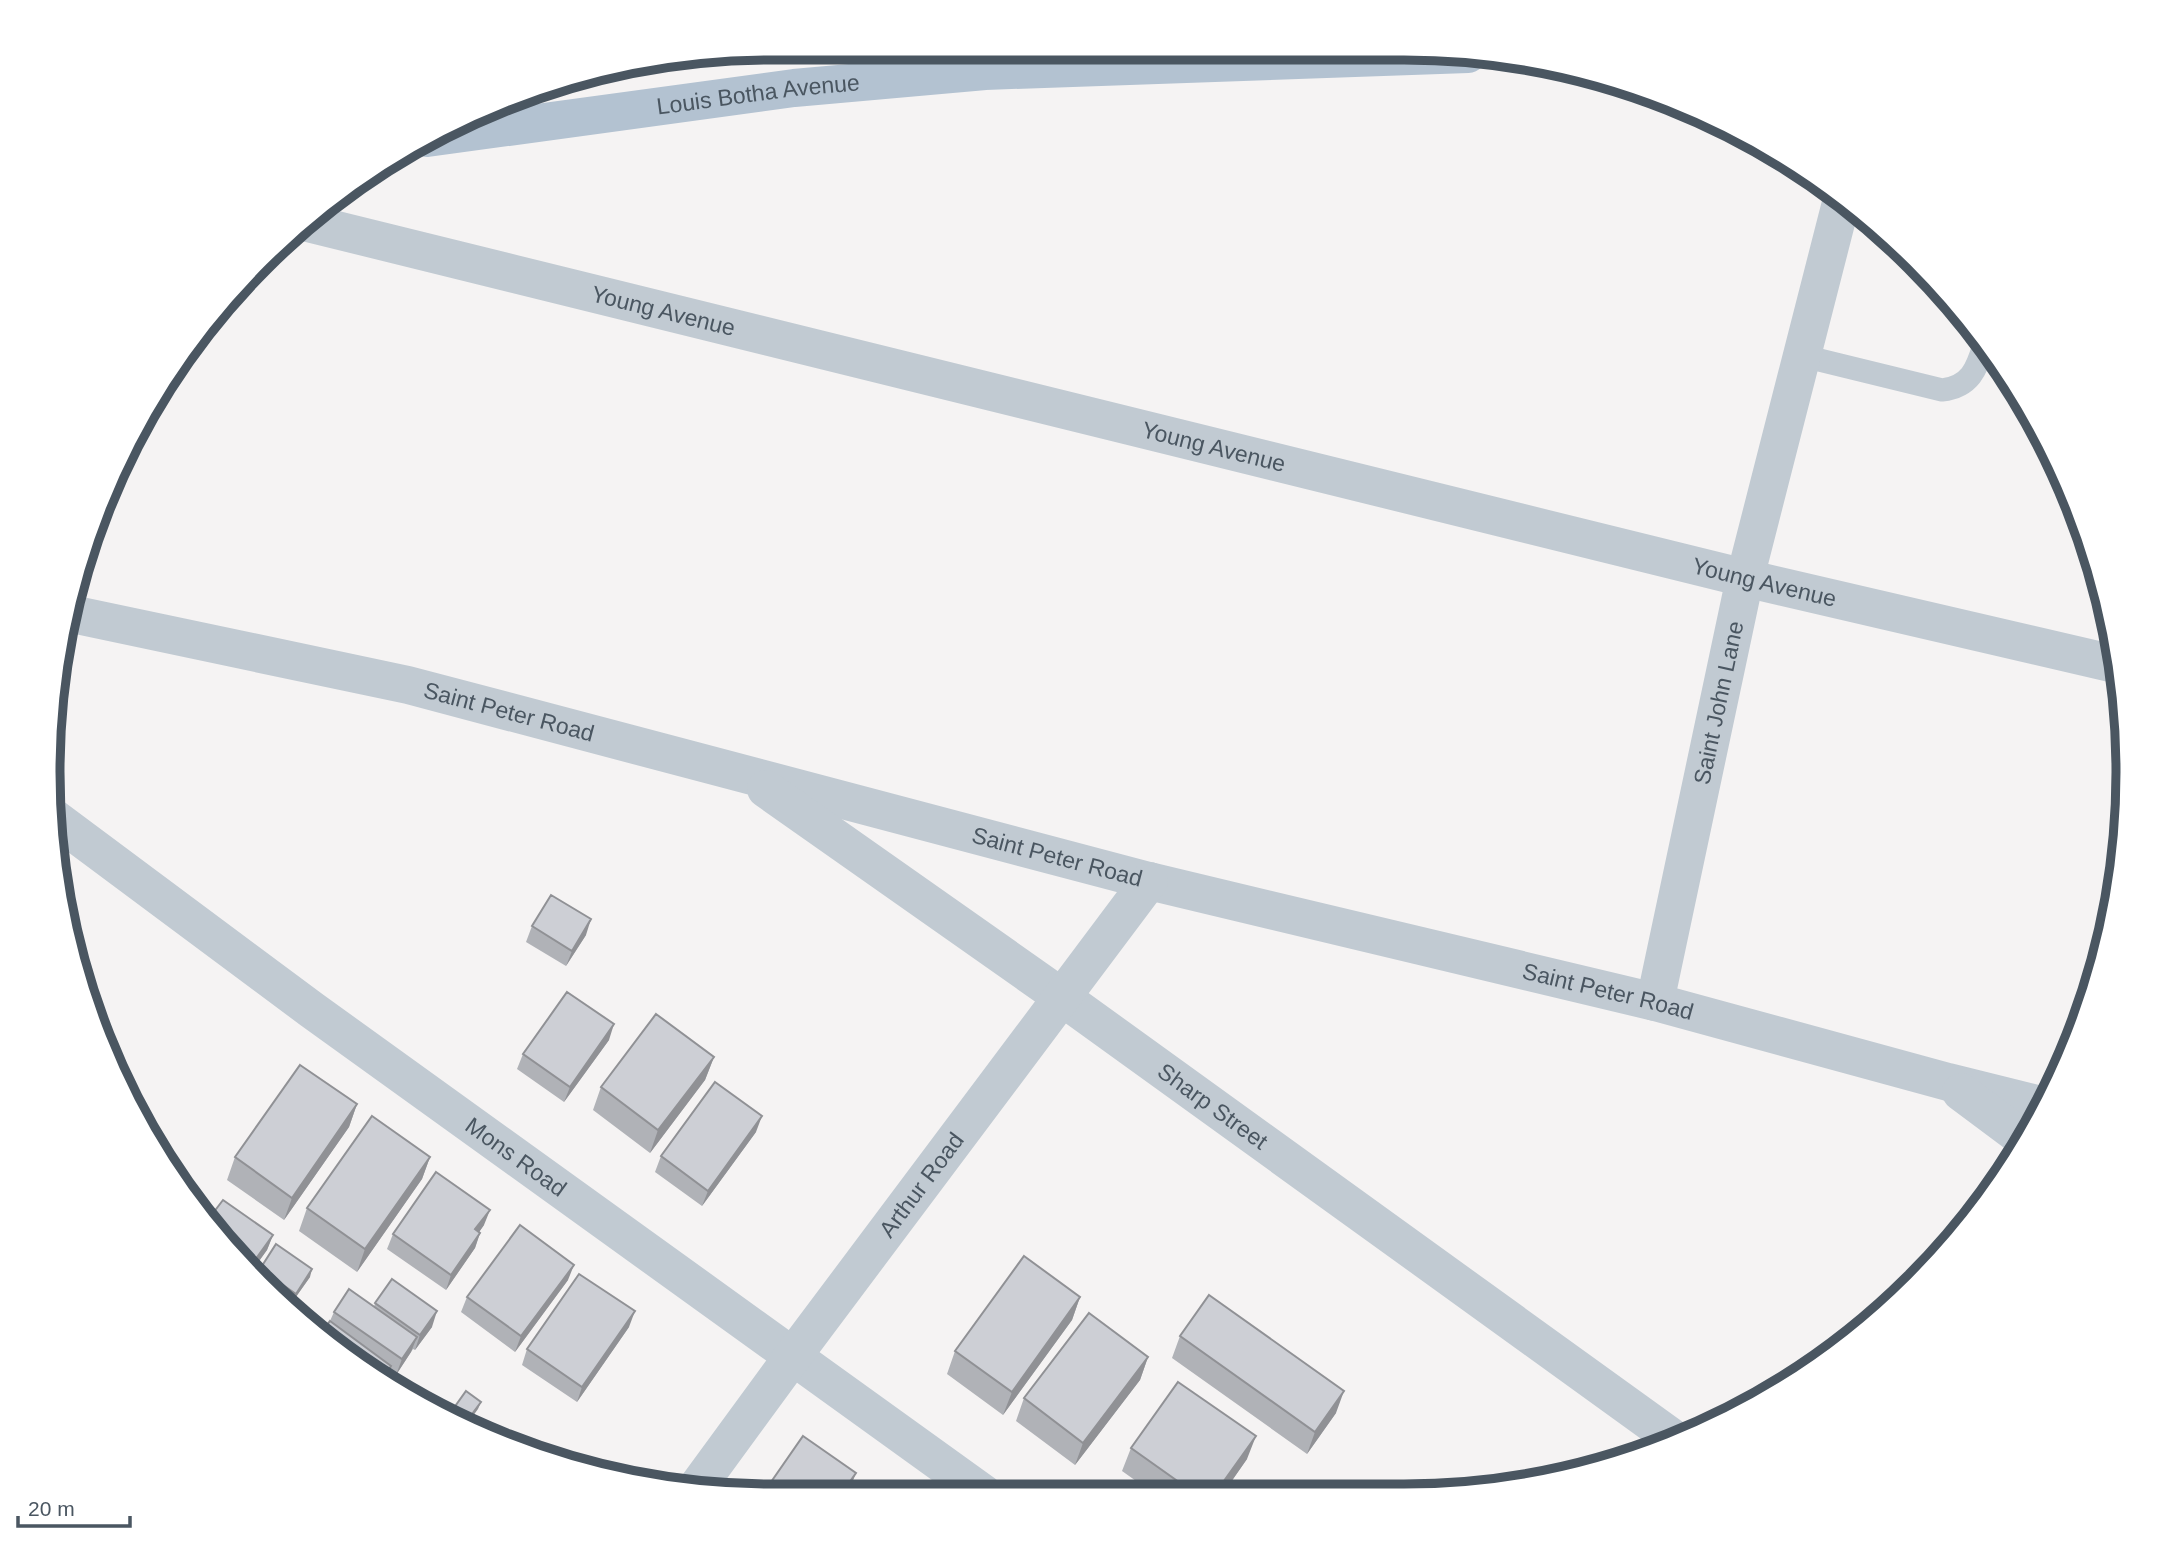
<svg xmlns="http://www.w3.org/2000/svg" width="2175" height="1544" font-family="Arial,sans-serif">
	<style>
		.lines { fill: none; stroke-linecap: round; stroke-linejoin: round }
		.lane { stroke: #c1cad2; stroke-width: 23 }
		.street { stroke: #c1cad2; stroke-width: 38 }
		.primary { stroke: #b3c2d1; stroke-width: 38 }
		.wall { fill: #b0b2b7 }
		.shaded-wall { fill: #909195 }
		.building { fill: #cdcfd5; stroke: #909195; stroke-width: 2 }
		.labels { text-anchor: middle; stroke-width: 5; stroke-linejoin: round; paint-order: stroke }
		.street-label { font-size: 23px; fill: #4a5661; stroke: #fff }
		.rim { fill: none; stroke: #4a5661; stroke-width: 9 }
	</style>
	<rect width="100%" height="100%" fill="#f5f3f3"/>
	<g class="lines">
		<path class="lane" d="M1803,356L1942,390C1970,387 1977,369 1984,345"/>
		<g class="street">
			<path id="s1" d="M308,223L1745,578L2119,665"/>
			<path id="s2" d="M67,613L408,685L1149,881L1655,1002L1948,1082L2045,1106"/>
			<path id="s3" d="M766,789L1063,998L1678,1442"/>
			<path id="s4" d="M50,815L312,1010L984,1494"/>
			<path id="s5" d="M1655,1002L1745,578L1842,199"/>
			<path d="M1961,1092L2024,1139"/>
			<path id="s6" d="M695,1490L793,1356L1149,881"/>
		</g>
		<path class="primary" id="s7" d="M427,138L794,88L985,71L1468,54"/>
	</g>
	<path class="wall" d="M532,926L586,935L566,966L526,942Z
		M609,1040L564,1102L517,1069L523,1054Z
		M714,1057L705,1080L650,1153L593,1110L601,1087Z
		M357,1104L349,1127L284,1220L227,1180L235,1157Z
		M756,1132L702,1206L655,1172L661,1156Z
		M430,1157L422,1179L357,1272L299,1231L307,1208Z
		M484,1225L479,1232L480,1233L475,1248L446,1290L387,1249L393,1234Z
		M273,1235L267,1250L251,1272L227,1250Z
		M260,1269L310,1277L293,1301L257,1277Z
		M568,1280L515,1352L461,1312L467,1297Z
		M1080,1297L1072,1320L1003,1415L947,1374L955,1351Z
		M375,1303L432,1327L415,1350L413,1349L396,1375L389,1370L385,1381L330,1347V1321L334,1312L374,1307Z
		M629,1327L577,1402L522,1365L527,1349Z
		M1180,1336L1336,1413L1307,1454L1172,1358Z
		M1148,1357L1140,1380L1075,1465L1016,1421L1024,1398Z
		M1131,1448L1247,1459L1224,1492L1153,1493L1122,1471Z"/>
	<path class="shaded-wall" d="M591,919L586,935L566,966L572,951Z
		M614,1024L609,1040L564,1102L570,1087Z
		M714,1057L705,1080L650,1153L658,1130Z
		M357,1104L349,1127L284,1220L292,1198Z
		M762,1116L756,1132L702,1206L708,1191Z
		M430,1157L422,1179L357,1272L365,1249Z
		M490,1210L484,1225L470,1245L475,1229Z
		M480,1233L475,1248L446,1290L451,1275Z
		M273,1235L267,1250L251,1272L249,1270L250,1267Z
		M574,1265L568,1280L515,1352L521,1336Z
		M312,1269L310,1277L293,1301L296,1294Z
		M1080,1297L1072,1320L1003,1415L1012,1392Z
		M437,1311L432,1327L415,1350L420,1335Z
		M635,1311L629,1327L577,1402L582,1387Z
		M417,1337L411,1352L396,1375L402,1359Z
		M1148,1357L1140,1380L1075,1465L1083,1443Z
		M391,1366L385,1381L382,1379Z
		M1344,1391L1336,1413L1307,1454L1315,1432Z
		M481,1402L478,1409L465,1427L463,1426Z
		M1256,1436L1247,1459L1224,1492H1216Z
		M856,1473L850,1488L846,1494H841Z"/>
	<path class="building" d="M551,895L591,919L572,951L532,926Z
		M567,992L614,1024L570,1087L523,1054Z
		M656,1014L714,1057L658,1130L601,1087Z
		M300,1065L357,1104L292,1198L235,1157Z
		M715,1082L762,1116L708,1191L661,1156Z
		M372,1116L430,1157L365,1249L307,1208Z
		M436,1172L490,1210L475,1229L480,1233L451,1275L393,1234Z
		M223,1200L273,1235L250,1267L227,1250L207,1221Z
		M520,1225L574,1265L521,1336L467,1297Z
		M276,1244L312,1269L296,1294L260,1269Z
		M1024,1256L1080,1297L1012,1392L955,1351Z
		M579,1274L635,1311L582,1387L527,1349Z
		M392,1279L437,1311L420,1335L375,1303Z
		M349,1289L417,1337L402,1359L334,1312Z
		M1209,1295L1344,1391L1315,1432L1180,1336Z
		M1089,1313L1148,1357L1083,1443L1024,1398Z
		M330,1321L391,1366L382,1379L330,1347L319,1336Z
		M1178,1382L1256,1436L1216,1492H1193L1131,1448Z
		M466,1391L481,1402L463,1426L446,1419Z
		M803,1436L856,1473L841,1494L762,1495Z"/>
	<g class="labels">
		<g class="street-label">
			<text dy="8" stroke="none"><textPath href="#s7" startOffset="334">Louis Botha Avenue</textPath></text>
			<text dy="8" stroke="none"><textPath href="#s1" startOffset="366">Young Avenue</textPath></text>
			<text dy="8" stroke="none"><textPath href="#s1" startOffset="933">Young Avenue</textPath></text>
			<text dy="8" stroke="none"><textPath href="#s1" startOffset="1500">Young Avenue</textPath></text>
			<text dy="8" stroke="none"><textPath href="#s5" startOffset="306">Saint John Lane</textPath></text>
			<text dy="8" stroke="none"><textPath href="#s2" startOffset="453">Saint Peter Road</textPath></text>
			<text dy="8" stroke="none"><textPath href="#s2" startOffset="1020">Saint Peter Road</textPath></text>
			<text dy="8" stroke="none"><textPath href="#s2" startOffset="1587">Saint Peter Road</textPath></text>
			<text dy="8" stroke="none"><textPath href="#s3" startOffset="548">Sharp Street</textPath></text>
			<text dy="8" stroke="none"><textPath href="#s4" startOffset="578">Mons Road</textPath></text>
			<text dy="8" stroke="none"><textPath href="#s6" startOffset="380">Arthur Road</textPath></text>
		</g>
	</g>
	<path d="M0 0H2175V1544H0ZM772 60H1404A712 712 0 0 1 2116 772V772A712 712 0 0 1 1404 1484H772A712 712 0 0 1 60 772V772A712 712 0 0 1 772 60Z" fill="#fff" fill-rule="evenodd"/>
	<path class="rim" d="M772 60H1404A712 712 0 0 1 2116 772V772A712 712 0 0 1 1404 1484H772A712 712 0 0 1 60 772V772A712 712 0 0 1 772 60Z"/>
	<path d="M18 1516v10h112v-10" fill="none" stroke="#4a5661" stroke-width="3.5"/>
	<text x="28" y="1516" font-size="21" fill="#4a5661" stroke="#ffffff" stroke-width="5" paint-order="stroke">20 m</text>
</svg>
